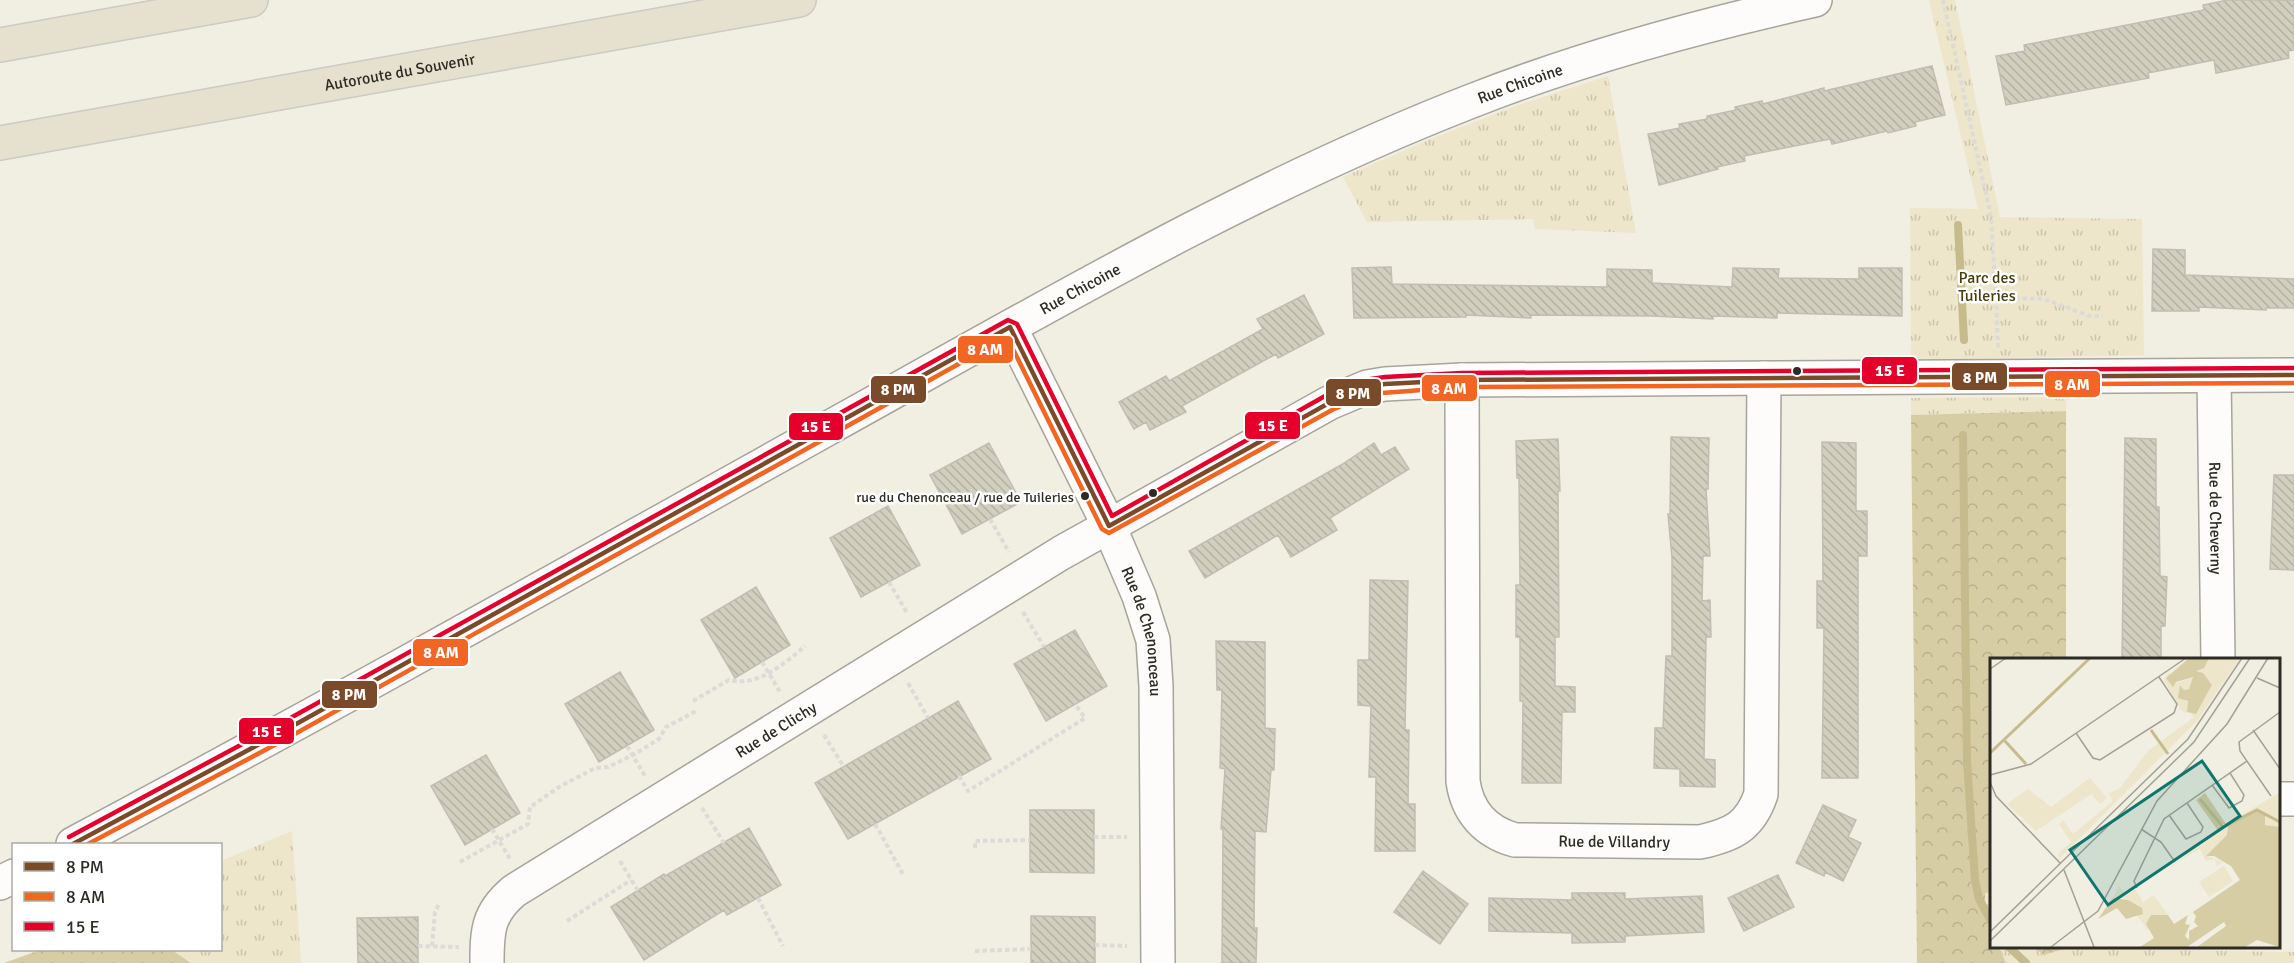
<svg xmlns="http://www.w3.org/2000/svg" width="2294" height="963" font-family="Signika,sans-serif">
	<style>
		.grass { fill: url(#grass-tufts) }
		.forest { fill: url(#forest-crowns) }
		.lines { fill: none; stroke-linecap: round; stroke-linejoin: round }
		.stream { stroke: #c6bb8c; stroke-width: 8 }
		.building { fill: url(#building-back-hatch); stroke: #c0bdb4; stroke-width: 1.5 }
		.minor-casing { stroke: #a7a49c; stroke-width: 36 }
		.highway-casing { stroke: #cccac4; stroke-width: 36 }
		.path { stroke: #dcdbd8; stroke-width: 4; stroke-dasharray: 4.5 3; stroke-linecap: butt }
		.minor { stroke: #fdfcfb; stroke-width: 33 }
		.highway { stroke: #e6e1cf; stroke-width: 33 }
		.bus-1-casing { stroke: #fff; stroke-width: 9 }
		.bus-2-casing { stroke: #fff; stroke-width: 9 }
		.bus-3-casing { stroke: #fff; stroke-width: 9 }
		.bus-1 { stroke: #7a4b2a; stroke-width: 4.5 }
		.bus-2 { stroke: #f26522; stroke-width: 4.5 }
		.bus-3 { stroke: #e4002b; stroke-width: 4.5 }
		.bus-dot { fill: #2d2b23; stroke: #fff; stroke-width: 2 }
		.labels { text-anchor: middle; stroke-width: 5; stroke-linejoin: round; paint-order: stroke }
		.bus-label { font-size: 14px; fill: #2d2b23; stroke: #fff; text-anchor: end }
		.street-label { font-size: 16px; fill: #2d2b23; stroke: #fff }
		.park-label { font-size: 16px; fill: #483d09; stroke: #fff }
		.inset-river { fill: none; stroke: #c6bb8c; stroke-width: 3 }
		.inset-road { fill: none; stroke: #a3a096; stroke-width: 1.5 }
		.view { fill: #0f766e; fill-opacity: 0.15; stroke: #0f766e; stroke-width: 3 }
		.inset-edge { fill: none; stroke: #2d2b23; stroke-width: 3 }
		.line-badge { stroke: #fff; stroke-width: 2 }
		.badge-label { font-size: 16px; text-anchor: middle; font-weight: bold; fill: #fff }
	</style>
	<defs>
		<pattern id="grass-tufts" width="24" height="20" patternUnits="userSpaceOnUse" patternTransform="scale(1.5)"><rect width="24" height="20" fill="#ede6ca"/><path d="M3 7l-1-3M5 7V3M7 7l1-3M15 17l-1-3M17 17v-4M19 17l1-3" fill="none" stroke="#ccc5ad"/></pattern>
		<pattern id="forest-crowns" width="20" height="18" patternUnits="userSpaceOnUse" patternTransform="scale(1.5)"><rect width="20" height="18" fill="#d7cda5"/><path d="M2 6a3 3 0 1 1 6 0M12 15a3 3 0 1 1 6 0" fill="none" stroke="#b9b08e"/></pattern>
		<pattern id="building-back-hatch" width="6" height="6" patternUnits="userSpaceOnUse" patternTransform="scale(1.5)"><rect width="6" height="6" fill="#d3cfbe"/><path d="M-1 5l2 2M0 0l6 6M5-1l2 2" fill="none" stroke="#b5b2a3"/></pattern>
	</defs>
	<rect width="100%" height="100%" fill="#f1eee2"/>
	<path class="grass" d="M1929,0H1955L2000,217L2142,219L2144,355L1911,360L1910,208L1978,209Z
		M1608,76L1636,233L1535,229L1533,219L1367,222L1343,177L1433,138L1521,104Z
		M2066,397V411L1911,415V398Z
		M292,831L301,963H191L172,950H220L221,861Z
		M1985,892H1991V930L1985,917Z
		M1999,947H2032L2044,955L2067,948L2294,952V963H2006Z"/>
	<path class="forest" d="M2066,411V660H1991V892L1985,893V917L1991,930V946L1999,947L2006,963H1917L1911,415Z
		M2032,947H2067V948L2044,955Z
		M40,950H172L191,963H4Z"/>
	<g class="lines">
		<path class="stream" d="M1958,225L1964,340
			M1963,435L1967,761L1975,880L1979,899L1991,921
			M2008,946L2026,963"/>
	</g>
	<path class="building" d="M2228,0H2294V50L2288,51L2289,58L2216,73L2214,60L2148,73L2149,78L2006,105L1996,56L2025,51L2024,45L2204,10L2203,5Z
		M1932,66L1945,115L1915,122L1916,126L1888,133L1887,131L1832,144L1830,139L1744,156L1745,161L1717,167L1718,169L1659,185L1648,134L1680,128L1679,124L1707,119V116L1736,110L1735,107L1762,101L1763,104L1824,88V91Z
		M2153,249L2185,250V275L2294,279V308H2266V310L2199,307V311H2152Z
		M1391,267L1392,284L1607,287V269L1652,270V283L1732,287L1733,268L1779,269L1778,278L1859,279V268H1902V316L1777,313V318L1713,316V319L1652,316L1531,315V318L1466,315V317L1354,318L1352,268Z
		M1304,295L1324,334L1278,358L1276,354L1182,406L1186,412L1150,430L1146,422L1134,429L1119,402L1166,376L1169,381L1263,329L1257,319Z
		M1671,437L1709,438L1708,489H1706L1710,556H1703L1702,601L1710,600L1711,637H1706L1704,759L1715,760V787L1680,786V769L1654,768L1655,728H1663L1666,656H1672V558L1668,514H1670Z
		M2125,438L2156,439V507H2159L2160,576L2167,577L2165,626H2161V660H2122Z
		M1558,439L1560,491H1558L1559,637H1555V686L1575,687V712H1562L1561,783H1522L1523,701H1520V637H1516V585H1520L1519,478H1517L1516,441Z
		M1822,442L1856,443V511H1867V556H1858V778H1822L1824,628H1817V581H1823Z
		M989,443L1021,502L962,534L930,475Z
		M1374,443L1381,455L1395,447L1409,469L1330,518L1337,530L1291,557L1278,535L1205,578L1189,551L1341,465Z
		M2274,475H2294V570L2270,569Z
		M888,506L920,565L861,597L830,538Z
		M1370,580L1408,581L1405,730H1409L1408,804H1415V851H1375L1376,777H1369L1371,706L1358,705V660H1369Z
		M756,587L790,645L735,678L701,620Z
		M1075,630L1107,686L1046,721L1014,664Z
		M1216,641L1265,642V728L1275,729L1274,770H1271L1266,832L1255,831L1254,928H1257L1256,963H1222L1223,829H1221L1225,769L1220,768L1222,690H1217Z
		M620,672L654,730L599,762L565,704Z
		M958,701L991,759L848,839L815,783Z
		M486,755L520,813L465,845L431,786Z
		M1823,805L1856,820L1848,837L1861,843L1843,881L1825,872L1824,876L1796,863Z
		M1030,810H1094V873L1030,872Z
		M749,828L781,885L727,915L724,910L644,960L611,907L664,874L665,876Z
		M1423,871L1468,904L1440,944L1394,912Z
		M1778,875L1794,907L1744,931L1728,898Z
		M1572,893H1625V899L1702,896L1704,932L1625,936V942L1572,943V933L1489,931V898L1572,900Z
		M1031,916L1095,917V963H1031Z
		M418,917V963H358L357,918Z"/>
	<g class="lines">
		<g class="minor-casing">
			<g id="minor">
				<path id="s1" d="M1010,327L1109,526L1139,596L1153,640L1156,686L1158,963"/>
				<path id="s2" d="M2214,376L2218,660"/>
				<path id="s3" d="M1462,380L1463,781C1467,812 1486,832 1515,840L1700,842C1732,835 1750,827 1761,794L1764,378"/>
				<path d="M2278,799H2294"/>
				<path id="s4" d="M73,844C328,708 581,566 834,425C1041,310 1248,188 1469,102C1580,58 1698,26 1815,0"/>
				<path d="M0,883L14,876"/>
				<path id="s5" d="M487,963C487,930 488,913 514,891L1061,553L1329,403L1367,387L1385,384L1462,380L2294,375"/>
			</g>
		</g>
		<g class="highway-casing">
			<g id="highway">
				<path d="M0,45L251,0"/>
				<path id="s6" d="M0,143L799,0"/>
			</g>
		</g>
		<path class="path" d="M1943,0L1991,217L1996,298L2044,299L2090,316H2103
			M1996,298L1998,348
			M990,519L1009,552
			M889,582L907,613
			M1023,612L1044,647
			M762,662L780,692
			M908,683L928,718
			M693,701L729,680C758,687 784,664 805,646
			M824,735L844,767
			M627,746L645,776
			M959,776L968,791L1085,718L1075,704
			M702,808L724,843
			M875,824L904,876
			M492,829L510,859
			M1094,837H1127
			M975,848V841L1030,840
			M620,861L638,891
			M460,862L528,824L530,807L559,787L595,768L608,767L633,755L659,739L666,727L698,710
			M758,898L783,946
			M567,921L631,880
			M1095,945L1127,946
			M418,946L459,947
			M432,946L435,912L439,904
			M975,951L1031,949"/>
		<use href="#minor" class="minor"/>
		<use href="#highway" class="highway"/>
		<g class="bus-1-casing">
			<path id="bus-1" d="M73,844L280,733L1010,327L1109,526L1329,403L1367,387L1385,384L1462,380L2294,375"/>
		</g>
		<g class="bus-2-casing">
			<path id="bus-2" d="M88,844L284,740L1007,337L1102,529L1109,533L1332,410L1369,394L1462,387L2294,383"/>
		</g>
		<g class="bus-3-casing">
			<path id="bus-3" d="M69,837L276,726L1008,320L1017,324L1112,516L1325,396L1364,380L1385,377L1462,373L2294,368"/>
		</g>
		<use href="#bus-1" class="bus-1"/>
		<use href="#bus-2" class="bus-2"/>
		<use href="#bus-3" class="bus-3"/>
	</g>
	<g class="bus-dot">
		<circle cx="1797" cy="371" r="5"/>
		<circle cx="1153" cy="493" r="5"/>
		<circle cx="1085" cy="496" r="5"/>
	</g>
	<g class="labels">
		<g class="bus-label">
			<text x="1074" y="502">rue du Chenonceau / rue de Tuileries</text>
		</g>
		<g class="street-label">
			<text dy="6" stroke="none"><textPath href="#s6" startOffset="406">Autoroute du Souvenir</textPath></text>
			<text dy="6" stroke="none"><textPath href="#s4" startOffset="1636">Rue Chicoine</textPath></text>
			<text dy="6" stroke="none"><textPath href="#s4" startOffset="1150">Rue Chicoine</textPath></text>
			<text dy="6" stroke="none"><textPath href="#s2" startOffset="142">Rue de Cheverny</textPath></text>
			<text dy="6" stroke="none"><textPath href="#s1" startOffset="334">Rue de Chenonceau</textPath></text>
			<text dy="6" stroke="none"><textPath href="#s5" startOffset="388">Rue de Clichy</textPath></text>
			<text dy="6" stroke="none"><textPath href="#s3" startOffset="584">Rue de Villandry</textPath></text>
		</g>
		<g class="park-label">
			<text x="1987" y="283">Parc des<tspan x="1987" dy="18">Tuileries</tspan></text>
		</g>
	</g>
	<g transform="translate(1990 658)">
		<rect width="290" height="290" fill="#f1eee2"/>
		<path d="M219,0H250L207,63L70,200L67,197L81,184L69,166L73,162L83,176L123,143L118,135L129,131L158,93L204,59L201,55L206,56L220,31V24L206,14ZM179,14L184,26L204,19L202,29L194,32L192,28L190,33V41L192,39L199,46L197,55L190,52L174,22ZM100,120L117,140L110,146L101,136L46,173L17,146L38,131L61,149ZM289,135V169H279L253,157L238,167L237,177L217,198L233,204L227,208L224,201L216,203L210,191L187,204L229,174L230,166L235,167ZM129,228L136,237L145,231L153,244L164,237L178,257H160L158,272L148,259L147,248L134,240H123Z" fill="#ede6ca"/>
		<path d="M199,0H219L214,10L206,13L213,15L222,27L206,56L197,54L198,43L188,40L190,27L194,32L199,31L203,19L186,24L183,29L176,20ZM215,135L236,166H230L233,169L229,174L206,142ZM267,151L275,156V167L289,169V289L267,282L255,289H207L236,268L234,264L197,289H150L164,280L156,266L161,257H178L184,266L198,257L195,266L200,267L195,278L199,282V273L208,268L204,264L206,258L203,254L250,222L241,208L224,198H216L237,177L238,167ZM123,240L138,242L152,250L153,256L136,261L127,250L108,261Z" fill="#d7cda5"/>
		<path d="M234,208L243,223L219,239L209,224Z" fill="#ede6ca"/>
		<path class="inset-river" d="M161,72L178,96M15,83L36,106M0,95L100,0M210,141L233,169L267,152L290,164"/>
		<path class="inset-road" d="M0,11L16,0M267,20L290,30M263,72L290,111M86,75L103,100L110,102L184,55L187,46L169,19M0,117L41,106L196,0M0,124L6,138L70,205M222,127L239,150L252,143L254,137L240,115M281,138L250,93L249,84L290,54M179,157L196,181L211,174L213,169L197,145M151,171L171,184L185,204M74,212L104,289M147,230L144,223L174,161L257,103M0,274L198,81L252,0M0,283L204,84L260,0M61,289L108,253L167,143L237,66L278,0"/>
		<path class="view" d="M212,103L250,158L118,247L80,192Z"/>
		<rect width="290" height="290" class="inset-edge"/>
	</g>
	<g class="line-badge">
		<rect x="957" y="335" width="57" height="29" rx="6" fill="#f26522"/>
		<rect x="1861" y="356" width="57" height="29" rx="6" fill="#e4002b"/>
		<rect x="1951" y="362" width="57" height="29" rx="6" fill="#7a4b2a"/>
		<rect x="2044" y="370" width="57" height="28" rx="6" fill="#f26522"/>
		<rect x="1421" y="374" width="57" height="28" rx="6" fill="#f26522"/>
		<rect x="870" y="375" width="57" height="29" rx="6" fill="#7a4b2a"/>
		<rect x="1325" y="378" width="57" height="29" rx="6" fill="#7a4b2a"/>
		<rect x="1244" y="411" width="57" height="29" rx="6" fill="#e4002b"/>
		<rect x="788" y="412" width="56" height="29" rx="6" fill="#e4002b"/>
		<rect x="412" y="638" width="57" height="29" rx="6" fill="#f26522"/>
		<rect x="321" y="680" width="57" height="29" rx="6" fill="#7a4b2a"/>
		<rect x="238" y="717" width="57" height="28" rx="6" fill="#e4002b"/>
	</g>
	<g class="badge-label">
		<text x="985" y="355">8 AM</text>
		<text x="1890" y="376">15 E</text>
		<text x="1980" y="383">8 PM</text>
		<text x="2072" y="390">8 AM</text>
		<text x="1449" y="394">8 AM</text>
		<text x="898" y="395">8 PM</text>
		<text x="1353" y="399">8 PM</text>
		<text x="1273" y="431">15 E</text>
		<text x="816" y="432">15 E</text>
		<text x="441" y="658">8 AM</text>
		<text x="349" y="700">8 PM</text>
		<text x="267" y="737">15 E</text>
	</g>
	<rect x="12" y="843" width="210" height="108" fill="#ffffff" stroke="#abaaa7" stroke-width="1.5"/>
	<rect x="24" y="862" width="30" height="9" fill="#7a4b2a" stroke="#abaaa7" stroke-width="1.5"/>
	<text x="66" y="873" font-size="18" fill="#2d2b23">8 PM</text>
	<rect x="24" y="892" width="30" height="9" fill="#f26522" stroke="#abaaa7" stroke-width="1.5"/>
	<text x="66" y="903" font-size="18" fill="#2d2b23">8 AM</text>
	<rect x="24" y="922" width="30" height="9" fill="#e4002b" stroke="#abaaa7" stroke-width="1.5"/>
	<text x="66" y="933" font-size="18" fill="#2d2b23">15 E</text>
</svg>
